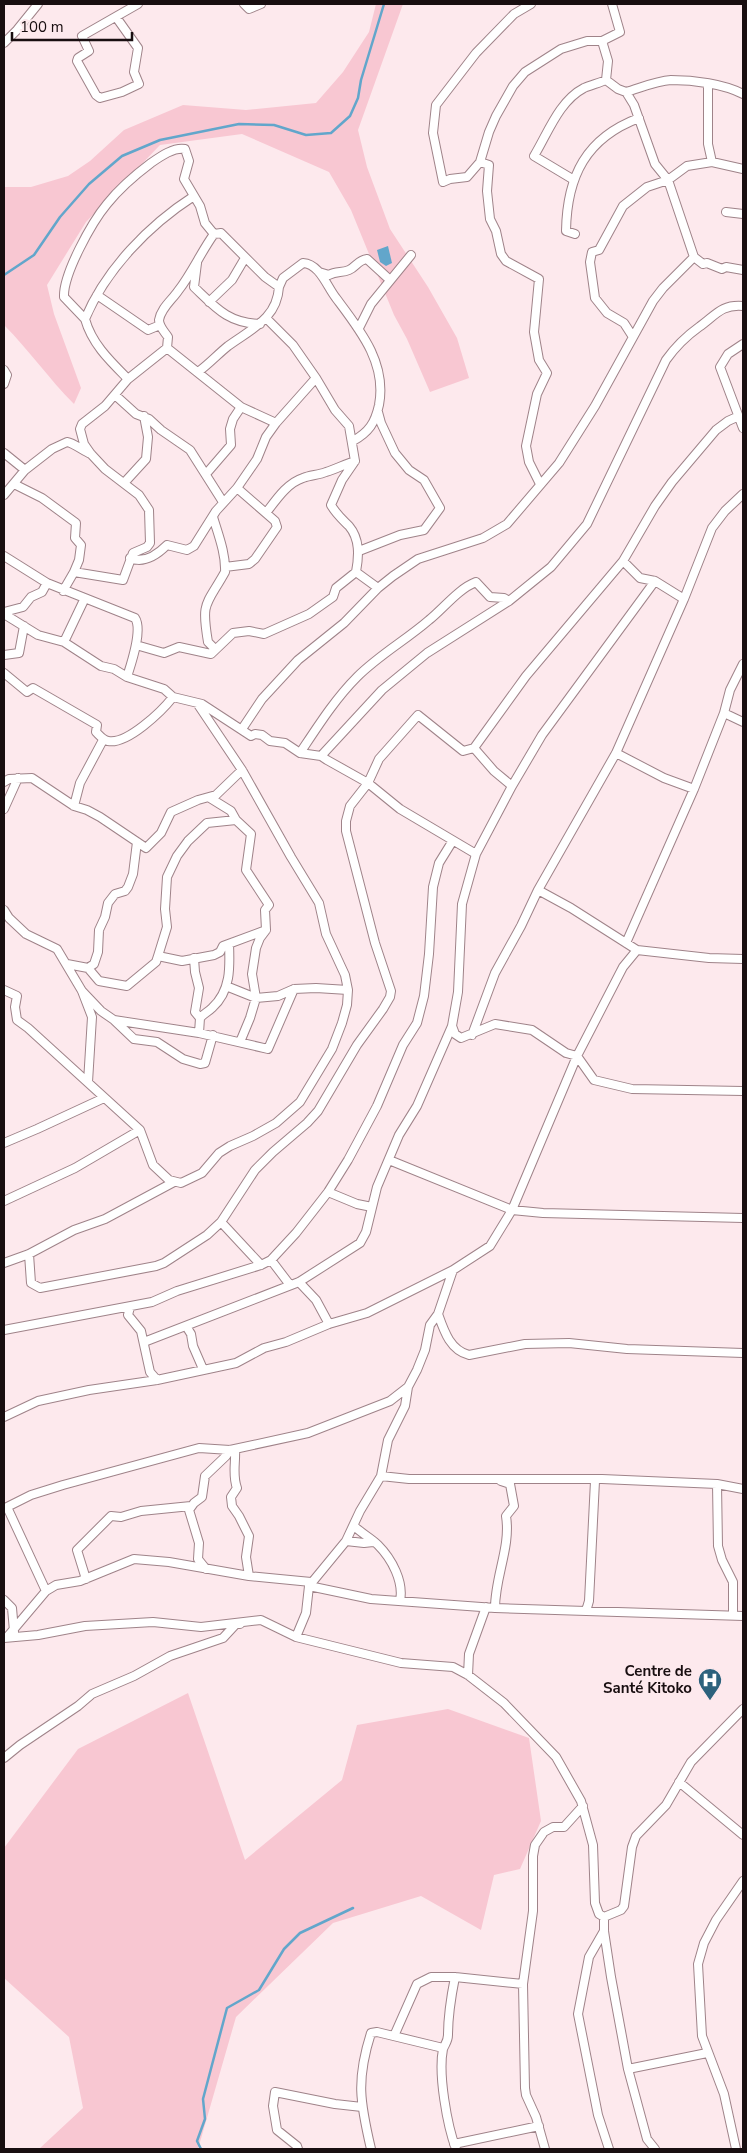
<svg xmlns="http://www.w3.org/2000/svg" width="747" height="2153" font-family="'Nunito Sans',sans-serif">
	<style>
		.green { fill: #f8c7d2 }
		.water { fill: #62a6cb }
		.lines { fill: none; stroke-linecap: round; stroke-linejoin: round }
		.stream { stroke: #62a6cb; stroke-width: 2.5 }
		.minor-casing { stroke: #9f8389; stroke-width: 10 }
		.minor { stroke: #fff; stroke-width: 8 }
		.labels { text-anchor: middle; stroke-width: 4; stroke-linejoin: round; paint-order: stroke }
		.poi-label { font-size: 15px; font-weight: bold; fill: #180e10; stroke: #fde9ed; text-anchor: end }
	</style>
	<rect width="100%" height="100%" fill="#fde9ed"/>
	<path class="green" d="M376,4H403L358,130L367,167L390,229L428,287L457,338L469,378L430,392L407,339L394,315L351,210L329,172L242,134L160,145L86,222L47,285L54,314L81,388L74,404C49,379 29,350 4,325V187H31L68,176L90,161L124,130L183,105L246,110L316,103L343,72L369,32Z
		M188,1693L245,1860L342,1780L357,1725L448,1709L529,1738L541,1821L520,1869L494,1875L481,1930L421,1896L333,1923L236,2017L198,2149H39L83,2108L69,2037L4,1978V1848L78,1749Z"/>
	<path class="water" d="M388,246L392,263L386,266L380,262L377,250Z"/>
	<g class="lines">
		<path class="stream" d="M4,275L34,255L60,217L89,184L122,156L160,140L239,124L274,125L306,135L331,133L350,116L358,98L361,80L384,4
			M201,2149L197,2141L205,2119L203,2099L227,2008L259,1990L284,1949L300,1933L353,1908"/>
		<g class="minor-casing">
			<path id="minor" d="M244,4L249,9L261,4
				M531,4L514,14L476,53L436,105L433,133L443,182L450,179L467,177L480,162L489,132L496,116L513,86L525,72L561,49L587,41H602
				M612,4L620,32L602,41L608,61L606,80L618,89L626,92L634,105L655,164L668,180L694,257
				M116,17L138,48L134,72L139,84L122,92L100,98L96,95L77,61L78,58L89,51L82,36L138,4
				M4,43L17,30L38,4
				M708,84V144L712,162
				M626,92C640,88 656,81 671,80C694,80 724,84 743,94
				M480,162L489,165L487,191L490,219L496,231L501,254L506,261L539,279L534,332L539,360L547,373L537,394L526,446L529,462L540,484
				M574,180L534,156C548,133 559,101 584,88C591,85 599,83 606,80
				M726,212L743,214
				M575,234L566,231C567,176 586,138 639,118
				M197,263L194,287C216,308 228,323 260,324
				M319,272L329,275C336,271 342,273 349,270C356,267 358,260 367,259L390,280
				M279,287L283,278L303,263C320,264 327,287 336,298C360,330 387,363 379,405C375,423 369,432 353,441
				M97,295L148,330L160,325
				M209,302L232,280L245,258
				M85,319L64,297C63,274 92,222 107,204C119,189 135,175 151,163C161,156 174,147 185,149L189,161L184,179L200,206L205,223L214,234
				M267,319L293,345L316,378L335,410L349,426L355,461L342,480L331,505C336,514 342,519 349,526C360,539 359,556 356,572L378,588
				M359,328L371,304L411,255
				M633,337L624,323L607,313L595,298L590,262L592,252L599,250L623,206L647,187L668,180L687,166L712,162L743,169
				M743,344L728,354L720,367L743,428
				M4,370L7,375L4,384
				M198,372C209,364 218,354 228,346C251,329 277,319 279,287L265,277L221,233L214,234C201,252 192,273 178,291C172,300 161,308 159,320C159,327 165,332 168,337L167,348L241,407L276,423
				M128,379C110,361 92,344 85,319C106,269 149,225 194,196
				M115,395L136,414L149,419L161,430L190,450L223,502
				M4,453L25,470
				M206,474L231,445L230,429L233,419L241,407
				M124,483L146,459L148,437L144,416
				M14,484L42,498L76,523L75,538L81,545L79,560L74,572
				M4,495L25,470L52,449L67,442C74,443 83,451 91,454
				M266,513C276,500 287,483 303,478C310,475 319,475 326,472C336,469 345,464 355,461
				M213,517C218,534 226,554 225,572C206,606 201,601 208,642L215,649
				M359,551L400,535L424,530L440,508L424,480L409,470L395,453L381,423L378,412
				M4,556L47,583L135,618C143,630 131,664 127,677
				M130,558C144,564 158,554 167,545L187,550L194,546L216,511L237,488L257,459L266,437L276,423L316,378
				M623,561L640,578L655,581L684,599
				M225,567L249,564L255,559L277,527L275,521L237,488
				M63,591L74,572L123,580L133,553L147,547L150,543L149,510L139,495L105,469L91,454L84,444L80,429L82,424L105,406L128,379L167,348
				M4,612L23,607L31,597L42,592L47,583
				M4,614L38,635L64,642L101,666L114,669L127,677L164,689L173,697L202,704L251,736L255,734L262,735L270,741L285,743L300,753L321,756L327,760L368,783L400,809L476,854
				M64,642L84,600
				M136,645L164,653L179,647L211,654L233,633L249,631L264,634L309,614L333,597L336,588L356,572
				M4,655L19,653L24,626
				M4,673L27,692L33,688L97,725L96,732C100,736 103,740 108,741C127,745 162,711 173,697
				M724,713L743,722
				M242,729L262,699L298,660L344,623L378,588L393,576L418,559L483,538L507,524L559,463L595,406L653,301L663,288L694,257L703,264L707,263L722,269L726,267L743,270
				M474,748L494,771L512,786
				M300,753C318,726 335,699 357,677C379,655 406,640 429,620C444,608 458,589 476,582L490,597L504,598L509,601
				M616,753L664,778L694,789
				M321,756L382,690L427,653L509,601L551,567L587,524L666,360C676,346 685,337 699,327C715,316 721,304 743,306
				M4,782L9,779L32,778L74,806L87,810L100,817L146,848L161,833L171,812L198,800L216,795L242,770
				M210,798L231,811L236,820L251,834L246,870L269,905L265,910L266,930L260,938L256,948L252,974L256,998L250,1018L240,1042
				M74,806L80,783L103,740
				M4,809L18,778
				M538,890L571,908L637,950L709,958L743,959
				M4,910L9,918L26,934L57,949L82,991L92,1017L88,1082
				M626,943L694,789L724,713L730,690L743,664
				M158,956L182,961L214,955L220,952L223,946L266,930
				M194,958L195,972L199,988L195,1012L200,1018
				M67,964L88,968L94,964L98,952L99,930L105,917L108,903L115,894L125,891L128,887L133,874L137,842
				M88,968L99,981L127,986L156,962L158,956L167,927L165,909L167,877L177,856L188,841L207,823L236,820
				M226,986L256,998L278,996L294,989L316,988L348,990
				M4,990L17,996L15,1007L17,1020L28,1028L140,1130L153,1165L169,1180L181,1183L202,1173L219,1153L230,1146L253,1136L276,1123L300,1102L332,1049L342,1023L347,1005L348,990L345,975L326,934L319,903L291,857L242,770L197,703
				M82,991L101,1011L114,1020L199,1033L268,1049L294,989
				M114,1020L134,1039L157,1042L183,1059L200,1064L205,1063L213,1035
				M452,1026L455,1034L461,1038L495,1024L532,1030L566,1053L577,1056L594,1080L632,1089L743,1091
				M199,1033L200,1018C203,1014 208,1012 212,1008C231,991 230,967 229,944
				M472,1035L495,973L521,926L538,890L616,753L684,599L712,528L725,511L743,494
				M4,1143L37,1129L104,1098
				M389,1160L512,1210L543,1213L743,1218
				M328,1192L357,1204L372,1207
				M4,1201L75,1168L140,1130
				M221,1222L261,1265
				M29,1254L31,1283L40,1288L156,1266L164,1263L207,1235L221,1222L255,1170L273,1152L307,1123L318,1111L357,1045L383,1009L390,997L391,991L375,943L346,831V821L350,806L368,783L379,759L418,715L463,751L474,748L526,676L623,561L655,506L672,482L716,430L728,421L739,416
				M271,1260L290,1285
				M4,1263L29,1254L74,1230L105,1219L174,1182
				M299,1282L316,1300L329,1324
				M130,1307L128,1315L141,1331L150,1372L157,1380
				M438,1314C444,1331 450,1350 469,1355L525,1344L569,1343L627,1349L743,1353
				M186,1326L191,1334L193,1346L203,1369
				M4,1330L152,1302L177,1291L261,1265L271,1260L296,1233L328,1192L348,1160L377,1106L403,1045L417,1023L424,996L429,954L433,887L439,863L452,842
				M144,1342L299,1282L360,1243L366,1232L377,1187L399,1135L417,1106L452,1026L458,992L462,904L476,854L512,786L542,735L655,581
				M4,1417L38,1401L89,1390L157,1380L236,1363L264,1348L286,1342L329,1324L367,1313L453,1270L490,1246L512,1210L577,1056L623,967L637,950
				M235,1449C236,1462 232,1475 237,1488L231,1497L232,1506L239,1516L249,1536L246,1557L249,1576
				M381,1476L409,1479H602L717,1484L743,1489
				M717,1484L718,1546L722,1560L733,1582V1615
				M354,1526C361,1533 371,1538 378,1545C392,1559 404,1582 400,1601
				M346,1541L364,1543L373,1542
				M206,1569L198,1559L199,1543L189,1510L194,1503L202,1497L205,1476L226,1456L230,1450
				M86,1579L77,1550L111,1516L121,1517L141,1511L191,1506
				M309,1586L371,1599L495,1608L743,1616
				M46,1591L56,1585L80,1581L134,1559L169,1562L249,1576L311,1582
				M4,1600L12,1608L14,1631
				M495,1608C495,1576 511,1547 506,1516L514,1506L510,1484L501,1481
				M586,1611L589,1601L595,1481
				M8,1636L46,1591L7,1507L31,1495L63,1485L199,1448L230,1450L308,1433L390,1401L408,1387L417,1370L425,1350L430,1325L438,1314L453,1270
				M296,1637L306,1613L309,1586L346,1541L360,1511L381,1476L388,1440L405,1406L408,1387
				M4,1638L38,1635L85,1626L153,1622L201,1627L261,1620L296,1637L401,1663L453,1667L468,1675L504,1703L556,1757L581,1801L593,1845L595,1903L599,1914L604,1917
				M468,1675L469,1654L486,1607
				M4,1758L20,1745L78,1706L92,1694L134,1676L170,1656L223,1638L236,1624H240
				M679,1782L743,1835
				M604,1917L621,1910L624,1906L632,1847L636,1836L666,1805L691,1762L743,1709
				M604,1917V1931L611,1977L628,2069L647,2139L655,2149
				M604,1931L589,1957L578,2014L598,2115L609,2149
				M455,1977C451,1997 448,2014 448,2035C448,2041 445,2044 443,2049C438,2074 447,2125 456,2149
				M394,2036L417,1984L431,1977H455L523,1984
				M628,2069L707,2053
				M454,2144L539,2126
				M298,2149L297,2146L277,2130L273,2106L275,2092L335,2104L362,2107
				M371,2149C360,2102 356,2080 371,2033L377,2032L443,2048
				M545,2149L536,2117L526,2095L525,2088L523,1984L533,1911V1856L535,1845L544,1832L553,1827H564L583,1806
				M736,2149L724,2094L702,2036L698,1964L704,1943L716,1920L743,1881"/>
		</g>
		<use href="#minor" class="minor"/>
	</g>
	<defs>
		<g id="hospital-pin" transform="scale(1.25)"><path d="M0 17L-7.5 6A9.5 9.5 0 1 1 7.5 6Z" fill="#2c627d" stroke="#fde9ed"/><path d="M-5-5h3v3.5h4V-5h3V5h-3V1.5h-4V5h-3Z" fill="#fff"/></g>
	</defs>
	<g fill-rule="evenodd">
		<use href="#hospital-pin" x="710" y="1680"/>
	</g>
	<g class="labels">
		<g class="poi-label">
			<text x="692" y="1676">Centre de<tspan x="692" dy="17">Santé Kitoko</tspan></text>
		</g>
	</g>
	<rect width="747" height="2153" fill="none" stroke="#180e10" stroke-width="10"/>
	<path d="M12 32v8h120v-8" fill="none" stroke="#180e10" stroke-width="2.5"/>
	<text x="20" y="32" font-size="15" fill="#180e10" stroke="#fde9ed" stroke-width="4" paint-order="stroke">100 m</text>
</svg>
